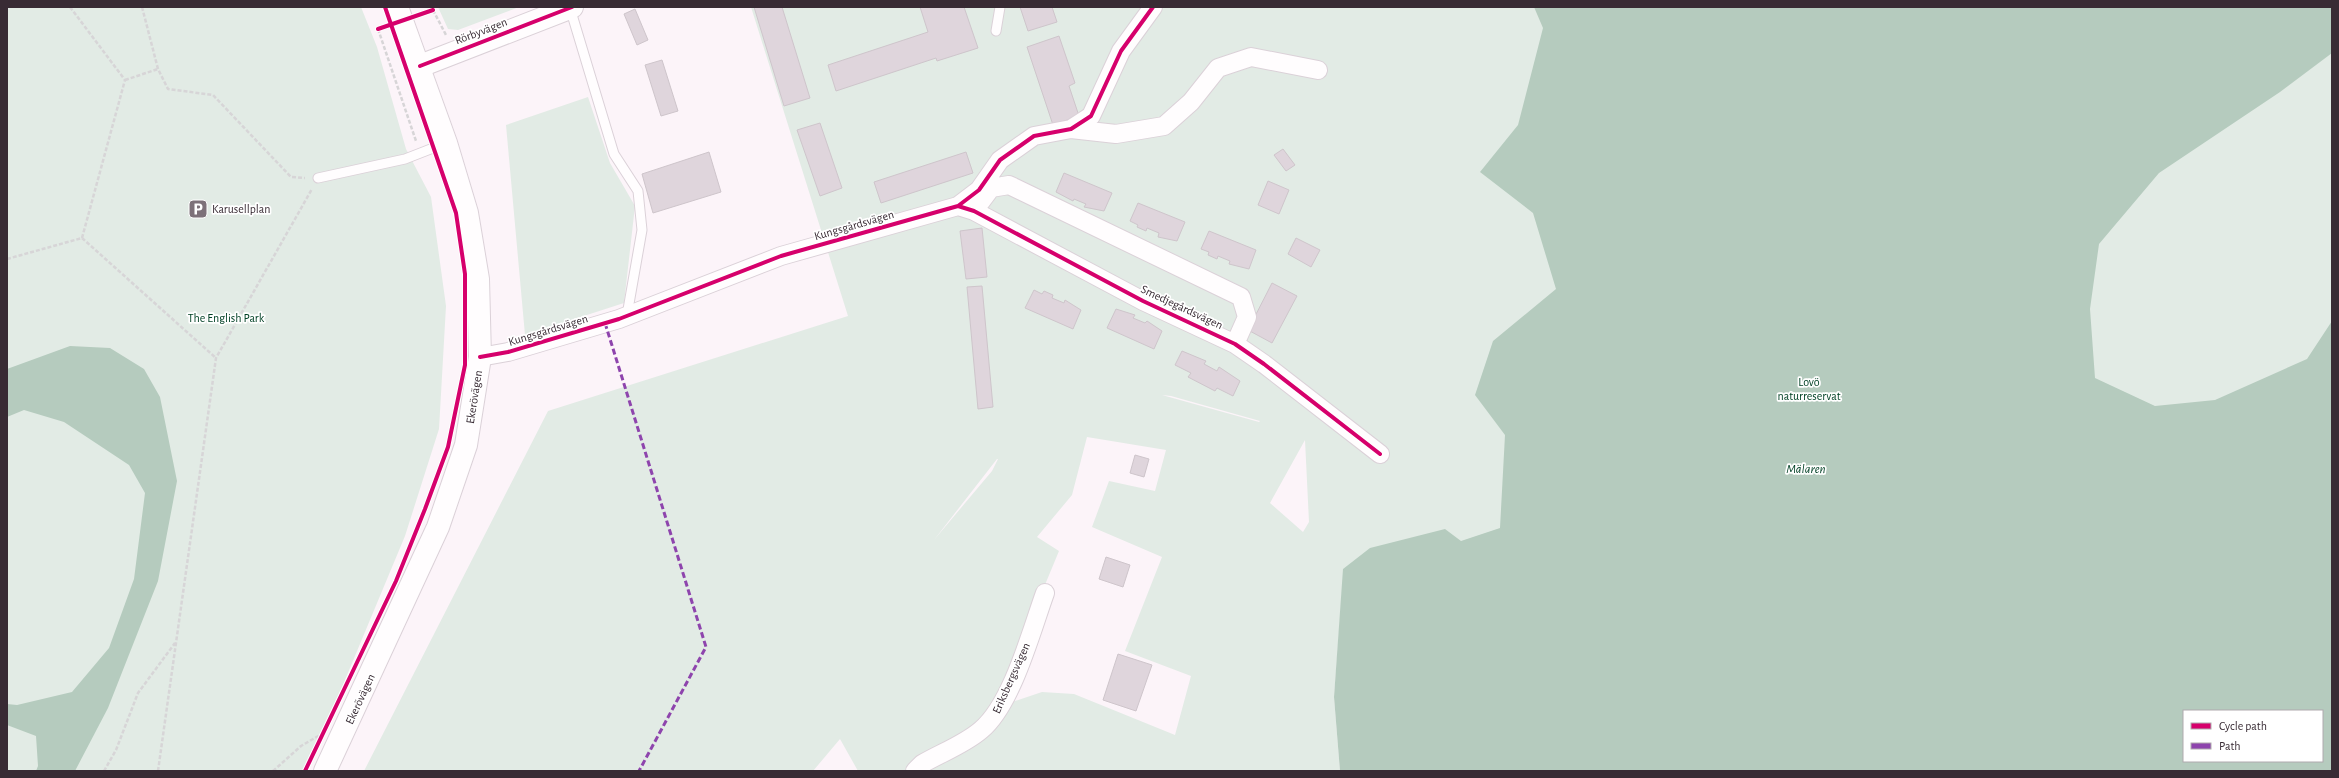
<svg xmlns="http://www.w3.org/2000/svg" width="2339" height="778" font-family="'Alegreya Sans',sans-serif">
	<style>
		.green { fill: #e2ebe5; fill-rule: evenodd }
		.water { fill: #b5cbbe; fill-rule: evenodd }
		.building { fill: #dfd5dc; stroke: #cec5cb }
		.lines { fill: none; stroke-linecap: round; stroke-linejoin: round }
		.service-casing { stroke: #dbd1d8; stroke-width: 11 }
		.minor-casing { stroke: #dbd1d8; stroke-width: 20 }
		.tertiary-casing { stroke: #dbd1d8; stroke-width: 24 }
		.secondary-casing { stroke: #dbd1d8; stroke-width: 24 }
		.path { stroke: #d7d5d7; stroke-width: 2.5; stroke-dasharray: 4 2; stroke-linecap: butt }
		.service { stroke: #fffdfe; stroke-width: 9 }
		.minor { stroke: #fffdfe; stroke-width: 18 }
		.tertiary { stroke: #fffdfe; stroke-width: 22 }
		.secondary { stroke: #fffdfe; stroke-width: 22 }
		.quiet { stroke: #8e44ad; stroke-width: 3; stroke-dasharray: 6 3; stroke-linecap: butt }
		.cycleway-casing { stroke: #fff; stroke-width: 6 }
		.cycleway { stroke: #d6006c; stroke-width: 4 }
		.labels { text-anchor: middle; stroke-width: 3.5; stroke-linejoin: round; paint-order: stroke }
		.street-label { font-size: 12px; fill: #382b34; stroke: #fff }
		.poi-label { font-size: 12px; fill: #382b34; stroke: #fff; text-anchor: start }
		.park-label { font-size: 12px; fill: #004125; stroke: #fff }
		.water-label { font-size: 13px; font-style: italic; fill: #004025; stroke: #fff }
	</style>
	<rect width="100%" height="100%" fill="#fcf4f9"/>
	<path class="green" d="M7,7H361L377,47L406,149L431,197L446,306L439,429L405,536L307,771H7Z
		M438,7H519L458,30L448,29Z
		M751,7H2332V771H1404L1342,592L1334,697L1340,771H926L1009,703L1042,692L1074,694L1175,735L1191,676L1125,651L1162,557L1092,527L1109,481L1155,491L1166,450L1087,437L1072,495L1037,537L1059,551L996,703L972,730L912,762L905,771H858L840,739L813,771H364L548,411L848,316ZM1162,395L1171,396L1260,421L1259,422ZM1305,440L1309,522L1303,532L1270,503ZM998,459L992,471L934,540L997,459ZM2184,711H2322V761H2184Z
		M588,97L610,163L635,206L624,303L525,335L506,125Z"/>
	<path class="water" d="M1534,7H2332V53L2280,92L2159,173L2099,244L2090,309L2095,378L2155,406L2215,400L2307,359L2332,321V771H1340L1334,697L1343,569L1370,548L1445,529L1461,541L1500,528L1505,435L1475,395L1493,341L1556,289L1533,213L1480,172L1518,125L1543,28ZM2184,711H2322V761H2184Z
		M70,346L110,348L144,369L160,397L177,481L158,581L108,708L75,771H36L38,766L36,736L7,725V704L17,705L72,692L109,648L134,579L145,493L129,465L64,422L24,410L7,417V369Z"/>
	<path class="building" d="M754,7H782L810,98L784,106Z
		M920,7H964L978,48L937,61L936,58L836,91L828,65L928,32Z
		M1020,7H1052L1057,22L1028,31Z
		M635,9L648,40L637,45L624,14Z
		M1059,36L1075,83L1069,86L1079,116L1053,125L1027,47Z
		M662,60L678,111L661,116L645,65Z
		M820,123L842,188L820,196L797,130Z
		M1283,149L1295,165L1286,171L1274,155Z
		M709,152L721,192L653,213L642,174Z
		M966,152L973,173L881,203L874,182Z
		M1064,173L1112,193L1104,211L1084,207L1086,204L1074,199L1073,201L1056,192Z
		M1268,181L1289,190L1279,214L1258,205Z
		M1138,203L1185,222L1177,241L1158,237L1159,233L1147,228L1146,231L1137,227L1138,225L1130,221Z
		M982,228L987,277L966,279L960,231Z
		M1209,231L1256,250L1249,269L1229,264L1230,261L1218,256L1217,259L1208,255L1209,252L1201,249Z
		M1296,238L1320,250L1311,267L1288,254Z
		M1272,283L1297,296L1272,343L1248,330Z
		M982,286L993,407L978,409L967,287Z
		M1034,290L1042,294L1044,291L1053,295L1052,298L1064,303L1065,300L1081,310L1073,329L1025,308Z
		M1116,309L1135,315L1133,318L1145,323L1147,321L1162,331L1154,349L1107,328Z
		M1182,351L1206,361L1204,364L1217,371L1219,367L1240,381L1233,396L1217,388L1215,391L1188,377L1191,373L1175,365Z
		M1135,455L1149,459L1144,477L1130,473Z
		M1106,557L1130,565L1123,587L1099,579Z
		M1118,654L1152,665L1136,711L1103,700Z"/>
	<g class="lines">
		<g class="service-casing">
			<path id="service" d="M570,8L614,154L638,191L642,230L627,315
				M996,31L1000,7
				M318,178L405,159L446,143"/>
		</g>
		<g class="minor-casing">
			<path id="minor" d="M1071,129L1116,134L1164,126L1191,102L1218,68L1251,57L1318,70
				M979,204L991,188L1009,185L1241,297L1247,317L1235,344
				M958,206L974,211L1143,301L1235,344L1264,364L1380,454
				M480,357L508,352L619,319L781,256L958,206L979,190L1000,160L1034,136L1071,129L1091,116L1121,51L1153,7
				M915,771L922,764C941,753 965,744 981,730C1012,704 1031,632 1045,593"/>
		</g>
		<g class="tertiary-casing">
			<path id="tertiary" d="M420,66L572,7"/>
		</g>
		<g class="secondary-casing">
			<path id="secondary" d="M325,771L438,527L466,445L480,357L478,279L467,213L446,143L397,7"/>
		</g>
		<path class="path" d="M70,7L125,80
			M142,7L158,69L168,89L213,95L291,177L305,178
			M433,10L446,35
			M378,29L416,141
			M125,80L158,69
			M82,238L216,358
			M82,238L125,80
			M7,259L82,238
			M104,771L116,750L138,693L175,643
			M158,771L216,358L312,189
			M273,771L301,746L320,735"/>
		<use href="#service" class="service"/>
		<use href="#minor" class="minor"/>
		<use href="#tertiary" class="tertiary"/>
		<use href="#secondary" class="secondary"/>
		<path class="quiet" d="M605,323L706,647L639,771"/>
		<g class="cycleway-casing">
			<path id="cycleway" d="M378,29L433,10
				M420,66L572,7
				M958,206L974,211L1143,301L1235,344L1264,364L1380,454
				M480,357L508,352L619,319L781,256L958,206L979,190L1000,160L1034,136L1071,129L1091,116L1121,51L1153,7
				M305,771L396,581L425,509L448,447L465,365V274L456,213L385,7"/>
		</g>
		<use href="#cycleway" class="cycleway"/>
	</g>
	<defs>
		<g id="parking-square" transform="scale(1)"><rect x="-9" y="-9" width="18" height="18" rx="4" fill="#7d7179" stroke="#fff"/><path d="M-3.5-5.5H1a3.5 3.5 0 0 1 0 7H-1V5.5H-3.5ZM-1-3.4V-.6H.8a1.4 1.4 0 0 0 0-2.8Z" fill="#fff"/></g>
	</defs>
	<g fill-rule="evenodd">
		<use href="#parking-square" x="198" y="209"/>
	</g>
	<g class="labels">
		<g class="street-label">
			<text transform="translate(481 31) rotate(-21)" y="4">Rörbyvägen</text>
			<text transform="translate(854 225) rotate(-16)" y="4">Kungsgårdsvägen</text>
			<text transform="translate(1182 307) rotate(25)" y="4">Smedjegårdsvägen</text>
			<text transform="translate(548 330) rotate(-17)" y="4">Kungsgårdsvägen</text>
			<text transform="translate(474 397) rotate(-81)" y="4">Ekerövägen</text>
			<text transform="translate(1011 678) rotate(-66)" y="4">Eriksbergsvägen</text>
			<text transform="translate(360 699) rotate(-65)" y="4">Ekerövägen</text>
		</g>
		<g class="poi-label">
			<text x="212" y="213">Karusellplan</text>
		</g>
		<g class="park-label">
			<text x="226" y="322">The English Park</text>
			<text x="1809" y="386">Lovö<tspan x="1809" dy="14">naturreservat</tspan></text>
		</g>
		<g class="water-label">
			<text x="1806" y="473">Mälaren</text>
		</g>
	</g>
	<rect width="2339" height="778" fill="none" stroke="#382b34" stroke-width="16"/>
	<rect x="2183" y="710" width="140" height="52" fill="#ffffff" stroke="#afaaae"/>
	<rect x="2191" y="723" width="20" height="6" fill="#d6006c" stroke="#afaaae"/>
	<text x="2219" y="730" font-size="12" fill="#382b34">Cycle path</text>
	<rect x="2191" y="743" width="20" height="6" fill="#8e44ad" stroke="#afaaae"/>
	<text x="2219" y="750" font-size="12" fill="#382b34">Path</text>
</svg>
